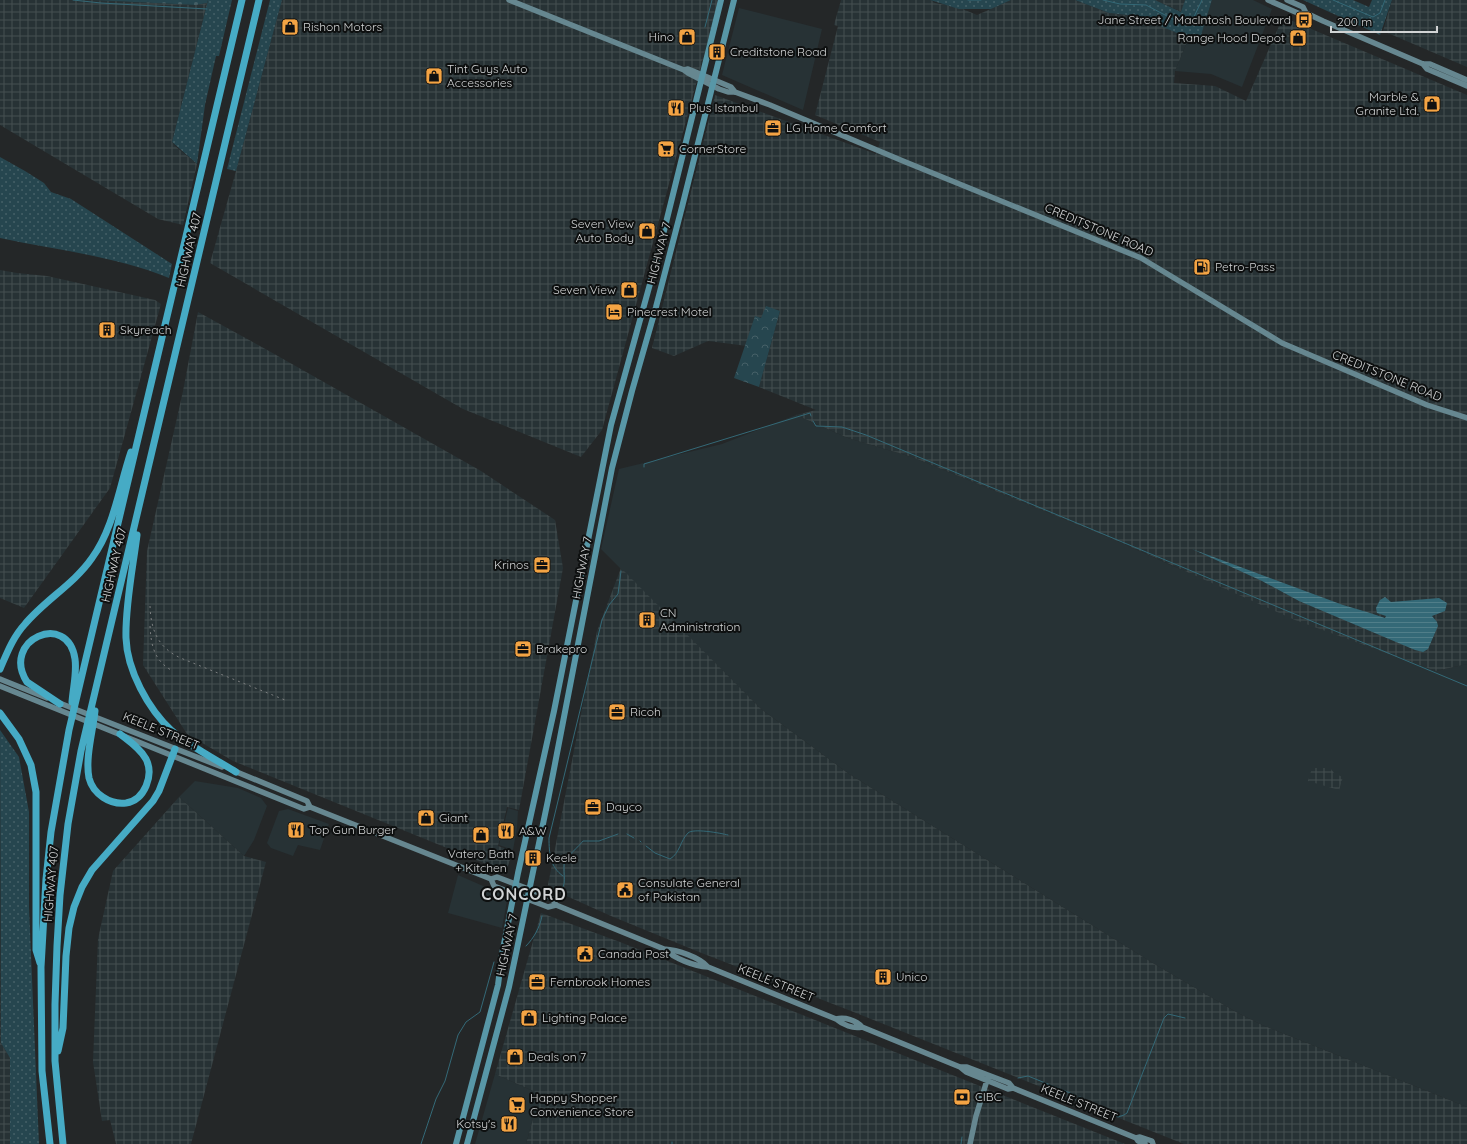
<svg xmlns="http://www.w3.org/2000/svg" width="1467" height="1144" font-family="Quicksand,sans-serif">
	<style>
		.built { fill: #273235 }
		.industrial { fill: url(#industrial-grid) }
		.grass { fill: url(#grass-dots) }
		.forest { fill: url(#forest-crowns) }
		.cemetery { fill: url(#cemetery-stones) }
		.water { fill: url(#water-rules) }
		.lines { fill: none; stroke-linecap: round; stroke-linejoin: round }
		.stream { stroke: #346977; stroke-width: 1 }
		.secondary { stroke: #668790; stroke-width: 5.5 }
		.primary { stroke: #5897a7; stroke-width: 6 }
		.highway { stroke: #46abc5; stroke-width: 7 }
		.rail { stroke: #7d8081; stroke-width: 1; stroke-dasharray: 2 4; stroke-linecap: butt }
		.labels { text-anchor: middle; stroke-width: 4; stroke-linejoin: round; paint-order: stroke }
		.poi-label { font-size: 12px; fill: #d2d4d5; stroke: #0e1010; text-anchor: start }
		.street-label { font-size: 12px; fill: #d2d4d5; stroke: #0e1010 }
		.district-label { font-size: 16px; font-weight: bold; letter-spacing: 1px; fill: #d2d4d5; stroke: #0e1010 }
	</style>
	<defs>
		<pattern id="industrial-grid" width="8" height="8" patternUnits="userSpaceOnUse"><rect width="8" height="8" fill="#273235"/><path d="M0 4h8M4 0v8" fill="none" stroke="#454f51"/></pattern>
		<pattern id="grass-dots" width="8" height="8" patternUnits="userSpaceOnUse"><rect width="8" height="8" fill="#26464f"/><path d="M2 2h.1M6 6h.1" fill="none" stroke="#456067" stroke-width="1.8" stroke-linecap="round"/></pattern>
		<pattern id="forest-crowns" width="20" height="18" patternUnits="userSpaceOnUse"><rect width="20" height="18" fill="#26464f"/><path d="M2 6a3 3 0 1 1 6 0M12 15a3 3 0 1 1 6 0" fill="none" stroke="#456067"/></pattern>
		<pattern id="cemetery-stones" width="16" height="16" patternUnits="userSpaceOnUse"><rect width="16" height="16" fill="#26464f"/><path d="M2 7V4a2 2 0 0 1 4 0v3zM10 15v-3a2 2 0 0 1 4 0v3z" fill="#456067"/></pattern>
		<pattern id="water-rules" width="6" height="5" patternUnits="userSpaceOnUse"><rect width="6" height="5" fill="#346977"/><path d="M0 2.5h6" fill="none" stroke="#507e89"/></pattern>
	</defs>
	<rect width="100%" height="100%" fill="#242728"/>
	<path class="built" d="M1212,0H1253L1272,9L1242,87L1211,74L1175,71L1189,37L1199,42Z
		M739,8L822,29L803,110L722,75Z
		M796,415L848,438L912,457L1113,539L1173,566L1436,671L1467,664V1107L1262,1025L1236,1012L1156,965L849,774L761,709L601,549L619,469L722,444Z
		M195,781L238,788L261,798L267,806L254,840L244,856L179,797Z
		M508,808L518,811L517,828L513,850L499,845Z
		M288,809L329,824L320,850L298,845L293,856L271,848L267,843L279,811Z
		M458,875L506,896L507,901L502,928L448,913Z
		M495,1074L540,1094L526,1144H475Z"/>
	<path class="industrial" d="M0,0H92L196,5L207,3L172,142L175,146L197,164L183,225L158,219L0,125Z
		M282,0H719L602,430L581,457L463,409L210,263L236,171Z
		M841,0H931L935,3L958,7L977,15L1011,0H1075L1109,13L1136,16L1189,37L1175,71L1174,83L1215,86L1246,101L1283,17L1467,95V664L1436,671L1295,620L1113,539L912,457L848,438L796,415L816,410L759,387L780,311L761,318L747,346L708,341L674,356L652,348L715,95L876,154L880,142L815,115L838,26L834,25Z
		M1155,0H1185L1182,12Z
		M1392,0H1467V67L1383,31Z
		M0,270L17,273L47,276L155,300L161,304L110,488L24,608L0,598Z
		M198,312L269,351L481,471L555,520L563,568L519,810L507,807L498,846L513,851L506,872L233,761L187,734L143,665L147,551L183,391Z
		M621,568L761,709L849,774L1156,965L1236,1012L1262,1025L1467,1107V1144H1184L851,1011L699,952L611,916L562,894L548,885L597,631Z
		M1312,768H1330L1335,774L1343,777L1339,790L1308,781Z
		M179,797L244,856L266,862L191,1144H116L110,1120L102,1121L93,1062L98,939L113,871Z
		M541,913L620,942L1125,1144H526L540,1094L495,1074Z
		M0,930L1,1043L10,1058V1144H0Z"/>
	<path class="grass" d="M208,0H232L219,56H216L205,105L197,164L172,142Z
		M270,0H282L236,171L227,169Z
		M930,0H1011L991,9H959Z
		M1075,0H1155L1181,12L1185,0H1212L1199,42L1136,16L1109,13Z
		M1303,0H1353L1369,7L1372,0H1392L1380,35Z
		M0,157L25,171L44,183L51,192L71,199L172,264L169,278C115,256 56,250 0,238Z
		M0,730L19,757L29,812V907L39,1144H10V1058L1,1043Z"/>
	<path class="forest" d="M766,306L780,311L759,387L734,378L755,316L761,318Z"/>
	<path class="cemetery" d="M92,0H208L207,3L196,5Z"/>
	<path class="water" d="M1192,549L1343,605L1367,612L1385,618L1386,616L1377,613L1376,608L1380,600L1385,597L1391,602L1439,598L1447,603L1445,611L1432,616L1437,622L1438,626L1428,649L1423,652L1415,650L1299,601L1262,581Z"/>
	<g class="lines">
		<path class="stream" d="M73,0L101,3L207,9
			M968,0H981
			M1103,0L1120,4L1146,5L1184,25L1192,21L1202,0
			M1333,0L1373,17L1380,13L1385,0
			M705,27L712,0
			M813,421L816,426L842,427L866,435L1467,686
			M644,467V464L810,413L811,416
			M627,834L634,838
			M640,841L641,842
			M646,846L655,853L670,859C680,853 680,841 688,833C693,828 720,833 728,835
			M563,876C550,867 549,853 549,838L602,620L609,605L618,594L621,571
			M553,889C556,888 560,890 562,888C567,884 562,868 565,860C566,858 580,845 583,841H599L618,834
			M526,946C534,938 540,927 542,916
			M1018,1078L1028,1076L1075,1095
			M1080,1097L1118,1117L1124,1115L1127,1113L1164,1018L1168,1014L1185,1018
			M421,1144L436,1099L445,1081L458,1035L466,1022L480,1012L494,962
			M672,1144V1142
			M961,1144L962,1137"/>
		<path class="secondary" d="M509,0L684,70L688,73L719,89L728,92H735L770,105L903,161L1141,258L1282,343L1427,405L1467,418
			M1268,0L1300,14L1306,13
			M1287,0L1303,7L1306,13L1323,21L1423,64H1430L1467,80
			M1423,64L1427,69L1467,86
			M684,70L688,69L693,71L731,87L735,92
			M0,679L47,698
			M0,686L304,809L310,807L491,879L497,877L552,898L556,905L664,949C675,959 694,966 708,967L836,1019C843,1025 853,1029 862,1027
			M57,702L222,767
			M232,770L307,801L310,807
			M491,879L494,886L548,907L556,905
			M664,949C678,950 699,957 708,967
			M836,1019C845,1017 856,1020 862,1027L960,1067H967L1009,1083L1013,1088
			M960,1067L966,1072L1008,1089L1013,1088L1136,1138L1140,1137L1152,1141L1153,1144
			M1136,1138L1138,1141L1145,1144
			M970,1144L976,1116L988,1077"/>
		<path class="primary" d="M456,1144L498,985L502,954L518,873L554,711L611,425L658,255L721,0
			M467,1144L509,987L548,800L612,468L632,391L656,307L682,207L734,0"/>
		<path class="highway" d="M137,535C133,567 125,606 126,638C127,670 148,709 172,731C191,747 215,759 236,772
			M0,669C7,653 13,637 25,624C45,600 74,584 92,558C114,528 119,487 131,452
			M60,704L27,682C0,640 68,610 75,659C77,673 73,688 72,702
			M95,711C93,731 85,758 89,778C93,794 110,805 126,803C145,800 154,775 146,759C140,748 129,741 120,734
			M0,713L19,739L31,765L36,792V950L40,963
			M58,1051L63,1028L66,956L69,928L74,907L82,887L92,870L153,801L159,791L175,749
			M50,1144L42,1071L41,967L46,879L51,832L69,730L242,0
			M63,1144L55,1061V1004L57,946L60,895L68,824L81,751L259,0"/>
		<path class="rail" d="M150,606C151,632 159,649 183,659L285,700
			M150,626C151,645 154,660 171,670"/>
	</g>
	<defs>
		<g id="bus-square" transform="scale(0.9)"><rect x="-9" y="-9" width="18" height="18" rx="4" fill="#f4a444" stroke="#0e1010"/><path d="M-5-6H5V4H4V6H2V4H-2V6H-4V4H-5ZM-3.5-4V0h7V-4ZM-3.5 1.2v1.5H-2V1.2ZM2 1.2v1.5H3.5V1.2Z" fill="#111"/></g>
		<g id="shop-square" transform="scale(0.9)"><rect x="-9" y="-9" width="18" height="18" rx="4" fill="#f4a444" stroke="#0e1010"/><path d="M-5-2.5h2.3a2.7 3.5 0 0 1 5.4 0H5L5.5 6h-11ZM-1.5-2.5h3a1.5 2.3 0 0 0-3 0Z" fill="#111"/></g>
		<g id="building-square" transform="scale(0.9)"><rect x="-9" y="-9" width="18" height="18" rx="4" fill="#f4a444" stroke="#0e1010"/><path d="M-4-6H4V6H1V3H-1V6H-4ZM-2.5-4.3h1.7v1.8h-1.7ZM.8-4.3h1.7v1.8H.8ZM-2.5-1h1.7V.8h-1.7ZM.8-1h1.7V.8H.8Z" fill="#111"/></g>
		<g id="restaurant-square" transform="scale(0.9)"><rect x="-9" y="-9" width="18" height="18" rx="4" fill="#f4a444" stroke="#0e1010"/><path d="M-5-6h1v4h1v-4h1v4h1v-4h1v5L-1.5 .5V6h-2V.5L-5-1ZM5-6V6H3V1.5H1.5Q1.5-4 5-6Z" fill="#111"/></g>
		<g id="office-square" transform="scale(0.9)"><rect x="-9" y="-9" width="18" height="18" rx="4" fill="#f4a444" stroke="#0e1010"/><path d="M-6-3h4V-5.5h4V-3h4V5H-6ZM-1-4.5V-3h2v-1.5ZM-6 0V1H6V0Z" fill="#111"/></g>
		<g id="supermarket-square" transform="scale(0.9)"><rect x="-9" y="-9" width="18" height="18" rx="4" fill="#f4a444" stroke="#0e1010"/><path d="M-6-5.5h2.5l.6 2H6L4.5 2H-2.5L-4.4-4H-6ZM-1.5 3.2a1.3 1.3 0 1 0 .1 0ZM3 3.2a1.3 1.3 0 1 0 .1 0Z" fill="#111"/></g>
		<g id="fuel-square" transform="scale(0.9)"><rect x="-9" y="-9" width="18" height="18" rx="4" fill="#f4a444" stroke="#0e1010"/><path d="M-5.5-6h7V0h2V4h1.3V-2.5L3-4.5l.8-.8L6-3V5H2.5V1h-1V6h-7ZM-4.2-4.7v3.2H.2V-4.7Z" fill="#111"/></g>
		<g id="hotel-square" transform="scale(0.9)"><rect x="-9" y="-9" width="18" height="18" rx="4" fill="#f4a444" stroke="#0e1010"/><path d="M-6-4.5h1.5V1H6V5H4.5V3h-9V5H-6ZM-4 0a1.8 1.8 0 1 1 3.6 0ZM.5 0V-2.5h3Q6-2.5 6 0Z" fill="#111"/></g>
		<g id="civic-square" transform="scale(0.9)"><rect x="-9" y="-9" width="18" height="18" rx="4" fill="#f4a444" stroke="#0e1010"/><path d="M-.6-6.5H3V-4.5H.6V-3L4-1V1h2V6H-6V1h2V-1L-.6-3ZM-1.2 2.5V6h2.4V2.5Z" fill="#111"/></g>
		<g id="bank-square" transform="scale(0.9)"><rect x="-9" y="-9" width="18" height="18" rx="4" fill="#f4a444" stroke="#0e1010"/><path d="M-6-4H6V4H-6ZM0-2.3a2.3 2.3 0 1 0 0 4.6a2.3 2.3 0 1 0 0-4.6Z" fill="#111"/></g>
	</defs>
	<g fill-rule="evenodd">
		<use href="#bus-square" x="1304" y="20"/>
		<use href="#shop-square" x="290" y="27"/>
		<use href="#shop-square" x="687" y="37"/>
		<use href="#shop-square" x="1298" y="38"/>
		<use href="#building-square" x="717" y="52"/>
		<use href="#shop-square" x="434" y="76"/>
		<use href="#shop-square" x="1432" y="104"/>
		<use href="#restaurant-square" x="676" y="108"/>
		<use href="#office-square" x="773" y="128"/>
		<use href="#supermarket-square" x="666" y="149"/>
		<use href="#shop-square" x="647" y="231"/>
		<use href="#fuel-square" x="1202" y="267"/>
		<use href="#shop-square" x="629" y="290"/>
		<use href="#hotel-square" x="614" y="312"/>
		<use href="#building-square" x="107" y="330"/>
		<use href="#office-square" x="542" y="565"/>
		<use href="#building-square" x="647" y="620"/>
		<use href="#office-square" x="523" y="649"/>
		<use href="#office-square" x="617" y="712"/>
		<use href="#office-square" x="593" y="807"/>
		<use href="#shop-square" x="426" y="818"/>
		<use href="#restaurant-square" x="296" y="830"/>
		<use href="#restaurant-square" x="506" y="831"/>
		<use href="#shop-square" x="481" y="835"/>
		<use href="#building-square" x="533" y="858"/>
		<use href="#civic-square" x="625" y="890"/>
		<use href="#civic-square" x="585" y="954"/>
		<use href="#building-square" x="883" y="977"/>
		<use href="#office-square" x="537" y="982"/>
		<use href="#shop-square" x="529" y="1018"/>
		<use href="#shop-square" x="515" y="1057"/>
		<use href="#bank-square" x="962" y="1097"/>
		<use href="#supermarket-square" x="517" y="1105"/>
		<use href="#restaurant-square" x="509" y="1124"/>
	</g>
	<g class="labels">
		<g class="poi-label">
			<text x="1291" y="24" text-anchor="end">Jane Street / MacIntosh Boulevard</text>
			<text x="303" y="31">Rishon Motors</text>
			<text x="674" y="41" text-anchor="end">Hino</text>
			<text x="1285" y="42" text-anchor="end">Range Hood Depot</text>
			<text x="730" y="56">Creditstone Road</text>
			<text x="447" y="73">Tint Guys Auto<tspan x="447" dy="14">Accessories</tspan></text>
			<text x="1419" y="101" text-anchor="end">Marble &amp;<tspan x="1419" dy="14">Granite Ltd.</tspan></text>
			<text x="689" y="112">Plus Istanbul</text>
			<text x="786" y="132">LG Home Comfort</text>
			<text x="679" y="153">CornerStore</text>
			<text x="634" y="228" text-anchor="end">Seven View<tspan x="634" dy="14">Auto Body</tspan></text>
			<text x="1215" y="271">Petro-Pass</text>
			<text x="616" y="294" text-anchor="end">Seven View</text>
			<text x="627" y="316">Pinecrest Motel</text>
			<text x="120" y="334">Skyreach</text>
			<text x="529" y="569" text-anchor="end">Krinos</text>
			<text x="660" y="617">CN<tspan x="660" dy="14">Administration</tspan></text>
			<text x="536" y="653">Brakepro</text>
			<text x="630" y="716">Ricoh</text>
			<text x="606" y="811">Dayco</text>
			<text x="439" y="822">Giant</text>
			<text x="309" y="834">Top Gun Burger</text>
			<text x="519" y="835">A&amp;W</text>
			<text x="481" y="858" text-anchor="middle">Vatero Bath<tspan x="481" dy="14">+ Kitchen</tspan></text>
			<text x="546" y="862">Keele</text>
			<text x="638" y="887">Consulate General<tspan x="638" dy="14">of Pakistan</tspan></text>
			<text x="598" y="958">Canada Post</text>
			<text x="896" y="981">Unico</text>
			<text x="550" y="986">Fernbrook Homes</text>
			<text x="542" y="1022">Lighting Palace</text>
			<text x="528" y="1061">Deals on 7</text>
			<text x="975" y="1101">CIBC</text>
			<text x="530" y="1102">Happy Shopper<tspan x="530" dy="14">Convenience Store</tspan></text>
			<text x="496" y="1128" text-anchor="end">Kotsy's</text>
		</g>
		<g class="street-label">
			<text transform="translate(1099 230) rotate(23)" y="4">CREDITSTONE ROAD</text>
			<text transform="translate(189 250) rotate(-77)" y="4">HIGHWAY 407</text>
			<text transform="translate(659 253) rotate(-75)" y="4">HIGHWAY 7</text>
			<text transform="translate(1387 376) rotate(22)" y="4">CREDITSTONE ROAD</text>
			<text transform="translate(114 565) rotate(-77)" y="4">HIGHWAY 407</text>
			<text transform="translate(582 568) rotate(-79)" y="4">HIGHWAY 7</text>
			<text transform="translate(161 731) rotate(22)" y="4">KEELE STREET</text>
			<text transform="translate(51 884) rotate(-85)" y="4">HIGHWAY 407</text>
			<text transform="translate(507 945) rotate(-78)" y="4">HIGHWAY 7</text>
			<text transform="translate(776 983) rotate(22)" y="4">KEELE STREET</text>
			<text transform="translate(1079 1103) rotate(22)" y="4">KEELE STREET</text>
		</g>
		<g class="district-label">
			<text x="524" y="900">CONCORD</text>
		</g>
	</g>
	<path d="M1331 26v6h106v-6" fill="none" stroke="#d2d4d5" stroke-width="2"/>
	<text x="1337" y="26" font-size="12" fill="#d2d4d5" stroke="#0e1010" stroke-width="3" paint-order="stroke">200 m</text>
</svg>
